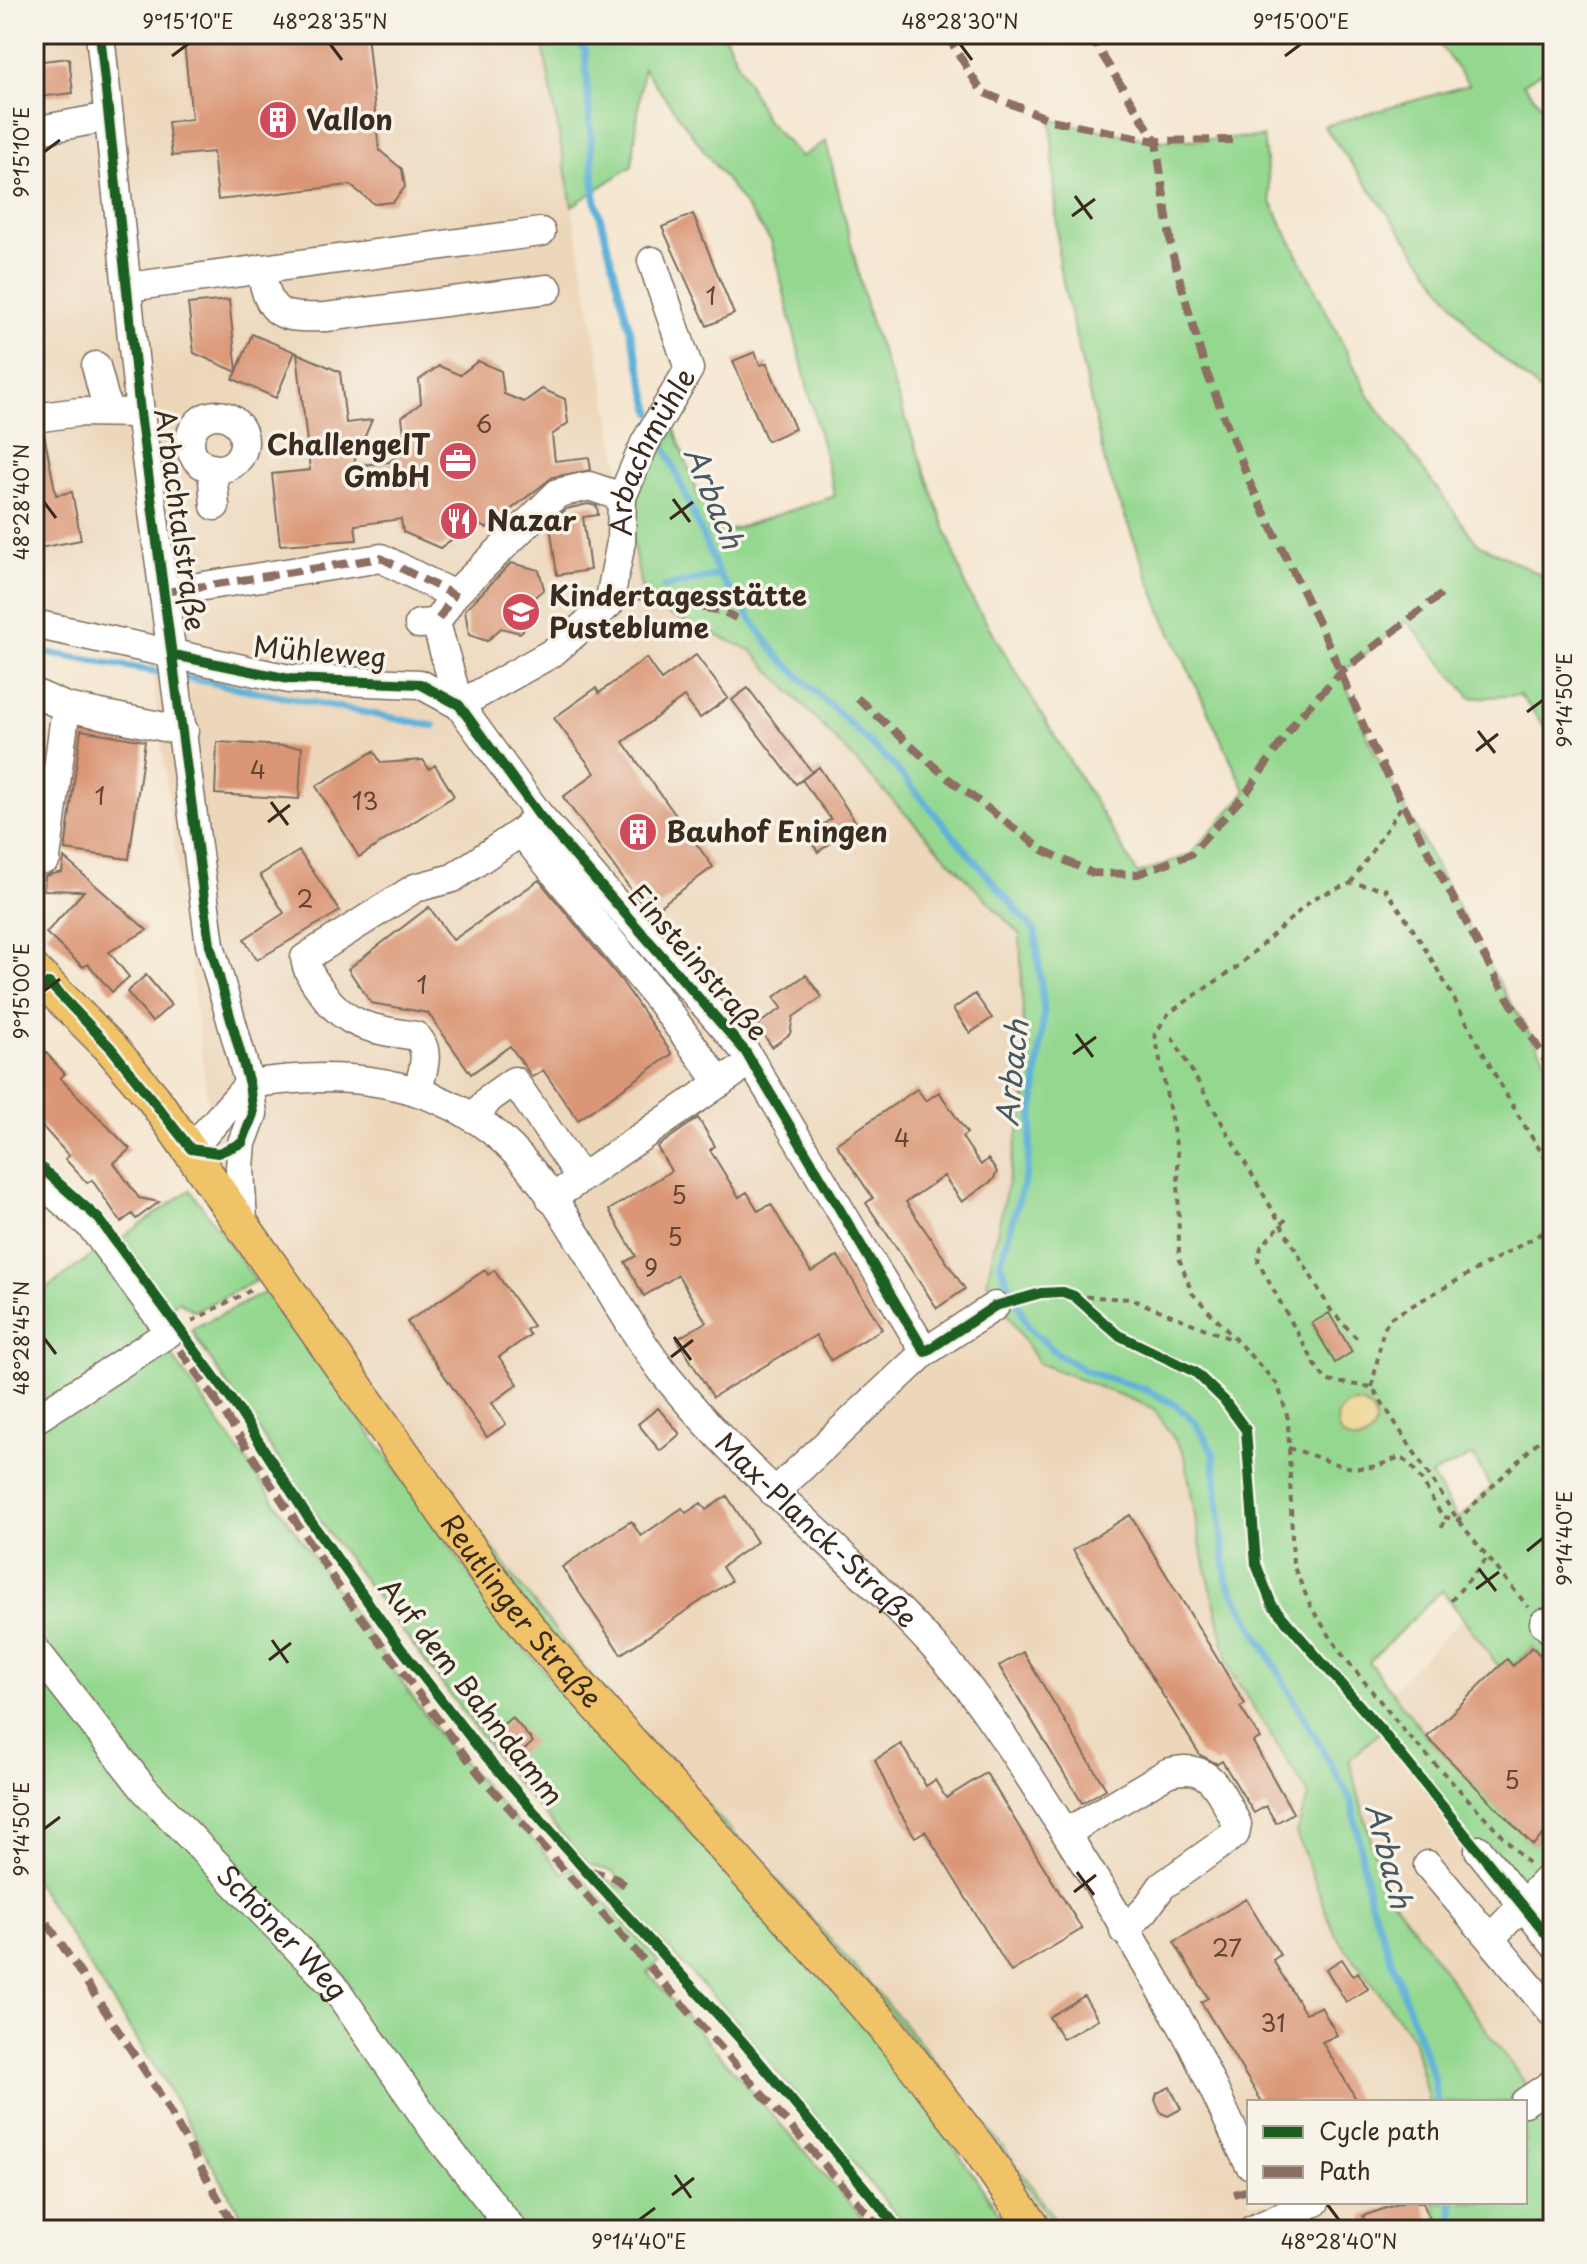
<svg xmlns="http://www.w3.org/2000/svg" width="1587" height="2264" font-family="'Playpen Sans',sans-serif">
	<style>
		.built { fill: #edd7bb }
		.green { fill: #94d890; stroke: #688157; stroke-width: 2; fill-rule: evenodd }
		.sand { fill: #eeda9e; stroke: #94825e; stroke-width: 2 }
		.lines { fill: none; stroke-linecap: round; stroke-linejoin: round }
		.stream { stroke: #5eb1d9; stroke-width: 7 }
		.building { fill: #da9676 }
		.minor-casing { stroke: #7c6c5d; stroke-width: 31 }
		.major-casing { stroke: #7c6c5d; stroke-width: 37 }
		.path { stroke: #7c6c5d; stroke-width: 4; stroke-dasharray: 6 6; stroke-linecap: butt }
		.minor { stroke: #fff; stroke-width: 28 }
		.major { stroke: #f0c369; stroke-width: 34 }
		.quiet { stroke: #8d6e63; stroke-width: 8; stroke-dasharray: 16 8; stroke-linecap: butt }
		.cycleway-casing { stroke: #f7f3e8; stroke-width: 15 }
		.cycleway { stroke: #1b5e20; stroke-width: 10 }
		.ticks { fill: none; stroke: #3b2a1e; stroke-width: 3 }
		.labels { text-anchor: middle; stroke-width: 7; stroke-linejoin: round; paint-order: stroke }
		.number-label { font-size: 24px; fill: #634534 }
		.poi-label { font-size: 28px; font-weight: bold; fill: #3b2a1e; stroke: #f7f3e8; text-anchor: start }
		.street-label { font-size: 28px; fill: #3b2a1e; stroke: #f7f3e8 }
		.water-label { font-size: 30px; font-style: italic; fill: #47595f; stroke: #f7f3e8 }
		.neatline { fill: none; stroke: #3b2a1e; stroke-width: 3 }
		.ticks-label { font-size: 20px; text-anchor: middle; fill: #3b2a1e }
	</style>
	<rect width="100%" height="100%" fill="#f7f3e8"/>
	<filter id="ink" filterUnits="userSpaceOnUse"><feTurbulence type="fractalNoise" baseFrequency=".0125" numOctaves="2"/><feDisplacementMap in="SourceGraphic" scale="16" xChannelSelector="R" yChannelSelector="G"/><feConvolveMatrix kernelMatrix="1 2 1 2 8 2 1 2 1" color-interpolation-filters="sRGB"/></filter>
	<filter id="wash" filterUnits="userSpaceOnUse"><feTurbulence type="fractalNoise" baseFrequency=".006" numOctaves="4" result="noise"/><feDisplacementMap in="SourceGraphic" scale="32" xChannelSelector="R" yChannelSelector="G"/><feGaussianBlur stdDeviation="1.8" result="paint"/><feColorMatrix in="noise" values="0 0 0 0 0 0 0 0 0 0 0 0 0 0 0 0 0 1.4 0 .05"/><feComposite in="paint" operator="in"/></filter>
	<g filter="url(#wash)">
		<rect width="100%" height="100%" fill="#f5e7d1"/>
		<path class="built" d="M34,34H541L644,604L751,650L1020,935L1026,1095L1180,1414L1329,1754L1536,1542L1553,1561V2073L1523,2102H1249V2202H1463L1469,2230H1047L573,1676L216,1166L146,624L34,621Z"/>
		<path class="green" d="M541,34H724L766,120L801,157L826,141L869,317L969,594L1138,874L1191,854L1246,792L1164,618L1106,467L1059,265L1051,120L1156,141L1263,137L1271,202L1369,396L1477,543L1553,581V737L1520,695L1471,698L1407,621L1341,673L1374,750L1497,980L1553,1072V1668L1532,1647L1513,1666L1507,1660L1499,1667L1442,1590L1369,1662L1427,1737L1533,1844L1538,1840L1553,1855V1943L1382,1730L1349,1760L1384,1887L1534,2096L1525,2102H1429L1413,2038L1335,1934L1296,1833L1309,1795L1231,1672L1199,1539L1185,1455L1153,1408L1038,1363L987,1281L1026,1095L1020,935L751,650L644,604L627,508L672,421L699,498L728,531L835,496L771,241L643,68L632,166L572,206ZM1329,1313L1352,1352L1335,1362L1312,1324ZM1473,1455L1491,1488L1458,1519L1431,1475Z
			M1432,34H1553V64L1523,84L1553,119V402L1478,337L1324,126L1469,85Z
			M190,1190L256,1281L195,1311L178,1301L170,1307L119,1240Z
			M98,1251L442,1739L563,1873L572,1867L659,1961L648,1973L873,2230H250L166,2085L34,1880V1298Z
			M270,1290L510,1633L887,2050L1011,2230H909L725,2009L598,1875L625,1889L629,1885L612,1872L588,1864L514,1780L330,1535L197,1340L192,1329Z
			M438,1477C501,1558 560,1642 629,1719C779,1885 937,2044 1062,2230H1057C908,2011 714,1827 543,1625C504,1580 472,1526 438,1477Z
			M1553,2111V2230H1440L1435,2202H1525V2124Z"/>
		<path class="sand" d="M1337 1422a19 19 0 1 1 38 0a19 19 0 1 1-38 0Z"/>
		<g class="lines">
			<path class="stream" d="M574,34L585,51L595,197L652,413
				M659,432L719,575L777,655L893,765L1035,931L1044,1012L1027,1171L1000,1264L1028,1327L1058,1354L1088,1372L1144,1389L1175,1404L1195,1422L1213,1452L1227,1581L1352,1802L1369,1897L1434,2079L1437,2102
				M664,587L719,575
				M34,651L166,673
				M182,677L434,726
				M1451,2202L1455,2230"/>
		</g>
		<g id="blocks">
			<path class="building" d="M183,34H367L379,150L402,169L405,187L393,202L374,204L350,185L218,200L213,152L172,156L168,122L192,119Z
				M69,58L73,93L38,97V93L34,94V62Z
				M693,214L734,314L707,326L662,227Z
				M229,300L237,371L252,334L295,352L276,398L233,379L237,372L194,353L188,304Z
				M755,352L760,365L767,363L795,429L767,441L733,361Z
				M297,353L340,372L346,423L372,420L352,466L389,462L406,449L402,417L421,403L419,380L439,366L460,375L478,361L501,371L504,394L524,402L542,389L565,399L568,423L552,435L555,461L589,457L591,470L553,477L487,528L474,523L440,548L403,532L401,519L355,525L357,540L280,545L272,474L310,470Z
				M44,434L56,495L72,492L81,540L34,549V435Z
				M588,504L597,506L598,515L583,517L590,570L557,575L550,525L566,509Z
				M511,563L539,570L544,589L530,601L534,620L520,633L501,628L487,641L469,635L465,610Z
				M696,655L728,698L700,718L684,697L623,742L713,867L649,914L563,797L595,773L554,718L596,688L599,693L646,658L661,680Z
				M748,688L812,772L796,784L732,700Z
				M81,730L145,741L129,859L65,850Z
				M217,742L302,747L299,799L215,794Z
				M374,751L381,763L423,760L429,769L435,765L454,796L359,857L316,786Z
				M819,767L857,824L818,852L807,836L831,819L802,780Z
				M299,851L340,911L257,960L244,939L284,913L260,875Z
				M64,858L147,930L109,952L129,977L112,992L88,964L83,967L46,933L84,891L44,890L45,876L62,872Z
				M539,880L621,980L672,1054L578,1120L543,1070L532,1077L510,1046L471,1074L428,1013L371,1003L348,969L429,907L453,940Z
				M146,975L171,1005L152,1022L127,992Z
				M806,975L822,997L793,1017L790,1034L772,1047L757,1025L782,1008L774,997Z
				M975,994L992,1018L970,1033L953,1009Z
				M34,1039L65,1074L60,1078L130,1149L114,1163L139,1198L159,1202L136,1219L132,1214L121,1222L92,1180L87,1183L65,1159L69,1156L34,1117Z
				M917,1089L926,1101L939,1092L967,1133L962,1137L981,1165L988,1159L997,1172L993,1180L962,1202L944,1176L906,1202L965,1289L937,1308L866,1203L873,1198L836,1144Z
				M698,1118L715,1146L710,1150L739,1197L747,1192L758,1211L771,1204L811,1272L838,1256L882,1329L831,1360L816,1335L713,1397L677,1339L706,1322L678,1275L644,1296L625,1262L636,1256L609,1210L671,1171L657,1147Z
				M485,1270L488,1275L494,1270L533,1326L526,1330L530,1335L499,1357L518,1384L492,1403L506,1424L487,1437L407,1322Z
				M1329,1313L1352,1352L1335,1363L1312,1323Z
				M658,1408L680,1434L660,1451L638,1424Z
				M727,1496L757,1542L722,1567L731,1581L621,1654L562,1567L631,1521L641,1536L682,1508L686,1513L701,1503L706,1510Z
				M1130,1515L1245,1704L1240,1707L1260,1738L1253,1742L1293,1813L1276,1823L1266,1806L1254,1813L1222,1761L1217,1764L1200,1755L1073,1550Z
				M1532,1647L1553,1668V1825L1533,1845L1427,1737L1507,1659L1513,1666Z
				M1023,1652L1106,1789L1082,1803L999,1666Z
				M512,1717L533,1742L515,1758L493,1733Z
				M901,1744L926,1786L935,1780L946,1798L986,1773L1082,1929L1011,1972L925,1831L915,1837L895,1804L875,1760Z
				M1246,1899L1280,1955L1273,1960L1305,2013L1321,2007L1337,2035L1322,2042L1358,2102H1262L1201,2002L1208,1998L1174,1942Z
				M1342,1959L1353,1976L1358,1972L1368,1989L1346,2002L1326,1969Z
				M1084,1996L1098,2019L1063,2039L1049,2017Z
				M1170,2087L1181,2109L1168,2116L1161,2113L1155,2100L1157,2093Z
				M1404,2202H1423L1433,2230H1367L1363,2216Z"/>
		</g>
	</g>
	<g filter="url(#ink)">
		<use href="#blocks" fill-opacity="0" stroke="#7c6c5d" stroke-width="2"/>
		<g class="lines">
			<g class="minor-casing">
				<g id="minor">
					<path d="M100,34L140,413L210,945L249,1084L253,1114L242,1143L240,1167L243,1223"/>
					<path d="M34,131L109,117"/>
					<path d="M261,269C269,318 281,318 326,317L548,289"/>
					<path d="M128,287L541,232"/>
					<path d="M96,366L108,412"/>
					<circle cx="217" cy="442" r="27"/>
					<path d="M34,418L79,412L140,413"/>
					<path d="M212,468L215,506"/>
					<path d="M166,592L381,558L454,595L436,623"/>
					<path d="M454,595L558,493L589,486L622,497"/>
					<path d="M34,624L289,679L420,684L459,705"/>
					<path d="M419,624L436,623L459,705L539,815L745,1051L925,1352"/>
					<path d="M34,693L66,707L46,859"/>
					<path id="s1" d="M459,705L552,653L609,604L621,542L622,497L645,443L689,369L652,261"/>
					<path d="M66,707L184,731"/>
					<path d="M535,819L521,832L660,1001L720,1083"/>
					<path id="s2" d="M249,1084C331,1072 409,1075 480,1122C558,1174 607,1302 667,1377C750,1481 858,1560 945,1659C987,1708 1021,1764 1056,1818C1101,1888 1145,1959 1185,2031C1208,2074 1227,2120 1249,2164"/>
					<path d="M418,1090C422,1072 432,1051 416,1036C377,1030 346,1028 322,992C314,981 307,972 305,958L415,888L453,878L521,832"/>
					<path d="M473,1118L490,1098L514,1081L581,1178"/>
					<path d="M191,1149L249,1084"/>
					<path d="M34,1176L91,1226L170,1332L34,1420"/>
					<path d="M551,1199L734,1073"/>
					<path d="M774,1493L925,1352L995,1306"/>
					<path d="M1544,1623L1553,1632"/>
					<path id="s3" d="M34,1648L144,1789L333,1985L438,2136L513,2230"/>
					<path d="M1066,1833L1167,1773C1210,1760 1219,1790 1237,1824L1235,1834L1162,1886L1145,1910L1124,1931"/>
					<path d="M1479,1850L1553,1943"/>
					<path d="M1428,1865L1553,2014"/>
					<path d="M1492,1937L1553,1873"/>
					<path d="M1525,2102L1553,2083"/>
					<path d="M1252,2230L1315,2202"/>
				</g>
			</g>
			<g class="major-casing">
				<g id="major">
					<path id="s4" d="M34,971L111,1048L153,1098L483,1568L532,1632L885,2027L978,2147L1035,2230"/>
				</g>
			</g>
			<path class="path" d="M1351,883L1403,804
				M1172,1037L1330,1309L1360,1342
				M1286,1219L1261,1247L1258,1262L1317,1368L1327,1381L1372,1387L1458,1520L1528,1607
				M1074,1296L1131,1299L1236,1341
				M1017,1300L1041,1293
				M192,1321L255,1288
				M1372,1387L1383,1331L1390,1318L1553,1227
				M1288,1448C1336,1460 1350,1481 1399,1457C1420,1467 1429,1499 1444,1517L1458,1520L1553,1427
				M1442,1528L1444,1517
				M1451,1601L1488,1557
				M1528,1863L1406,1733L1341,1653L1312,1609L1293,1565L1288,1419L1278,1385L1192,1293L1179,1258L1178,1155L1155,1034L1169,1013L1237,967L1314,898L1351,883L1385,889C1451,977 1490,1080 1553,1169"/>
			<use href="#minor" class="minor"/>
			<use href="#major" class="major"/>
			<path class="quiet" d="M946,34L982,92L1051,120L1156,141L1232,140
				M1089,34L1156,141L1172,252L1206,371L1250,483L1328,643L1374,750L1497,980L1553,1072
				M166,592L381,558L454,595L436,623
				M609,604L632,595L722,611L736,618
				M857,698L945,776L1043,850L1092,873L1138,874L1191,854L1247,792L1298,718L1340,673L1447,590
				M34,723V753
				M34,909V916
				M180,1350L212,1395L219,1399
				M212,1395L343,1593L479,1774L882,2230
				M588,1870L615,1878L628,1887
				M34,1903L158,2091L236,2230
				M1234,2194L1249,2190"/>
			<g class="cycleway-casing">
				<path id="cycleway" d="M100,34L140,413L210,945L249,1084L253,1114L242,1143L218,1153L191,1149
					M174,655L289,679L420,684L459,705L539,815L745,1051L925,1352L995,1306L1041,1293L1063,1292L1074,1296L1118,1335L1195,1372L1224,1400L1246,1430L1256,1564L1272,1605L1381,1730L1553,1943
					M34,996L49,983L111,1048L191,1149
					M34,1161L99,1219L238,1409L307,1516L400,1647L477,1746L583,1868L742,2041L900,2230"/>
			</g>
			<use href="#cycleway" class="cycleway"/>
		</g>
	</g>
	<path class="ticks" d="M330,44L342,60M960,44L972,60M172,56L188,44M1285,56L1301,44M44,152L60,140M1075,196L1092,219M1072,216L1095,199M673,499L690,522M44,502L56,518M670,519L693,502M1527,712L1543,700M1478,731L1495,753M1476,751L1498,734M271,802L288,825M268,822L290,805M44,991L60,979M1076,1034L1093,1057M1073,1054L1096,1037M674,1337L691,1360M44,1338L56,1354M671,1357L693,1340M1527,1551L1543,1538M1479,1569L1496,1591M1476,1589L1499,1572M272,1640L288,1663M269,1660L291,1643M44,1829L60,1817M1077,1872L1094,1895M1074,1892L1096,1875M675,2175L691,2198M672,2195L694,2178M1327,2204L1339,2220M639,2220L655,2208"/>
	<defs>
		<g id="building-disc" transform="scale(2)"><circle r="9.5" fill="#d1495b" stroke="#f7f3e8"/><path d="M-4-6H4V6H1V3H-1V6H-4ZM-2.5-4.3h1.7v1.8h-1.7ZM.8-4.3h1.7v1.8H.8ZM-2.5-1h1.7V.8h-1.7ZM.8-1h1.7V.8H.8Z" fill="#fff"/></g>
		<g id="office-disc" transform="scale(2)"><circle r="9.5" fill="#d1495b" stroke="#f7f3e8"/><path d="M-6-3h4V-5.5h4V-3h4V5H-6ZM-1-4.5V-3h2v-1.5ZM-6 0V1H6V0Z" fill="#fff"/></g>
		<g id="restaurant-disc" transform="scale(2)"><circle r="9.5" fill="#d1495b" stroke="#f7f3e8"/><path d="M-5-6h1v4h1v-4h1v4h1v-4h1v5L-1.5 .5V6h-2V.5L-5-1ZM5-6V6H3V1.5H1.5Q1.5-4 5-6Z" fill="#fff"/></g>
		<g id="school-disc" transform="scale(2)"><circle r="9.5" fill="#d1495b" stroke="#f7f3e8"/><path d="M0-5L7-2L0 1L-7-2ZM-4 1L0 2.5L4 1V4Q0 6-4 4Z" fill="#fff"/></g>
	</defs>
	<g fill-rule="evenodd">
		<use href="#building-disc" x="278" y="120"/>
		<use href="#office-disc" x="458" y="461"/>
		<use href="#restaurant-disc" x="459" y="521"/>
		<use href="#school-disc" x="521" y="612"/>
		<use href="#building-disc" x="638" y="832"/>
	</g>
	<g class="labels">
		<g class="number-label">
			<text x="711" y="305">1</text>
			<text x="484" y="433">6</text>
			<text x="258" y="779">4</text>
			<text x="100" y="805">1</text>
			<text x="365" y="810">13</text>
			<text x="305" y="908">2</text>
			<text x="422" y="994">1</text>
			<text x="902" y="1147">4</text>
			<text x="679" y="1204">5</text>
			<text x="675" y="1246">5</text>
			<text x="651" y="1277">9</text>
			<text x="1512" y="1789">5</text>
			<text x="1227" y="1957">27</text>
			<text x="1273" y="2032">31</text>
		</g>
		<g class="poi-label">
			<text x="306" y="130">Vallon</text>
			<text x="430" y="455" text-anchor="end">ChallengeIT<tspan x="430" dy="32">GmbH</tspan></text>
			<text x="487" y="531">Nazar</text>
			<text x="549" y="606">Kindertagesstätte<tspan x="549" dy="32">Pusteblume</tspan></text>
			<text x="666" y="842">Bauhof Eningen</text>
		</g>
		<g class="street-label">
			<text dy="10" stroke="none"><textPath href="#s1" startOffset="342">Arbachmühle</textPath></text>
			<text transform="translate(180 520) rotate(82)" y="10">Arbachtalstraße</text>
			<text transform="translate(320 652) rotate(5)" y="10">Mühleweg</text>
			<text transform="translate(698 963) rotate(49)" y="10">Einsteinstraße</text>
			<text dy="10" stroke="none"><textPath href="#s2" startOffset="772">Max-Planck-Straße</textPath></text>
			<text dy="10" stroke="none"><textPath href="#s4" startOffset="806">Reutlinger Straße</textPath></text>
			<text transform="translate(471 1692) rotate(52)" y="10">Auf dem Bahndamm</text>
			<text dy="10" stroke="none"><textPath href="#s3" startOffset="378">Schöner Weg</textPath></text>
		</g>
		<g class="water-label">
			<text transform="translate(713 498) rotate(68)" y="10">Arbach</text>
			<text transform="translate(1013 1073) rotate(-84)" y="10">Arbach</text>
			<text transform="translate(1388 1856) rotate(76)" y="10">Arbach</text>
		</g>
	</g>
	<rect width="1587" height="2264" fill="none" stroke="#f7f3e8" stroke-width="88"/>
	<rect x="1247" y="2100" width="280" height="104" fill="#f7f3e8" stroke="#aca397" stroke-width="2"/>
	<rect x="1263" y="2126" width="40" height="12" fill="#1b5e20" stroke="#aca397" stroke-width="2"/>
	<text x="1319" y="2140" font-size="24" fill="#3b2a1e">Cycle path</text>
	<rect x="1263" y="2166" width="40" height="12" fill="#8d6e63" stroke="#aca397" stroke-width="2"/>
	<text x="1319" y="2180" font-size="24" fill="#3b2a1e">Path</text>
	<rect x="44" y="44" width="1499" height="2176" class="neatline"/>
	<g class="ticks-label">
		<text x="188" y="29">9°15'10"E</text>
		<text x="330" y="29">48°28'35"N</text>
		<text x="960" y="29">48°28'30"N</text>
		<text x="1301" y="29">9°15'00"E</text>
		<text transform="translate(22 152) rotate(-90)" y="7">9°15'10"E</text>
		<text transform="translate(22 502) rotate(-90)" y="7">48°28'40"N</text>
		<text transform="translate(1565 700) rotate(-90)" y="7">9°14'50"E</text>
		<text transform="translate(22 991) rotate(-90)" y="7">9°15'00"E</text>
		<text transform="translate(22 1338) rotate(-90)" y="7">48°28'45"N</text>
		<text transform="translate(1565 1538) rotate(-90)" y="7">9°14'40"E</text>
		<text transform="translate(22 1829) rotate(-90)" y="7">9°14'50"E</text>
		<text x="639" y="2249">9°14'40"E</text>
		<text x="1339" y="2249">48°28'40"N</text>
	</g>
</svg>
